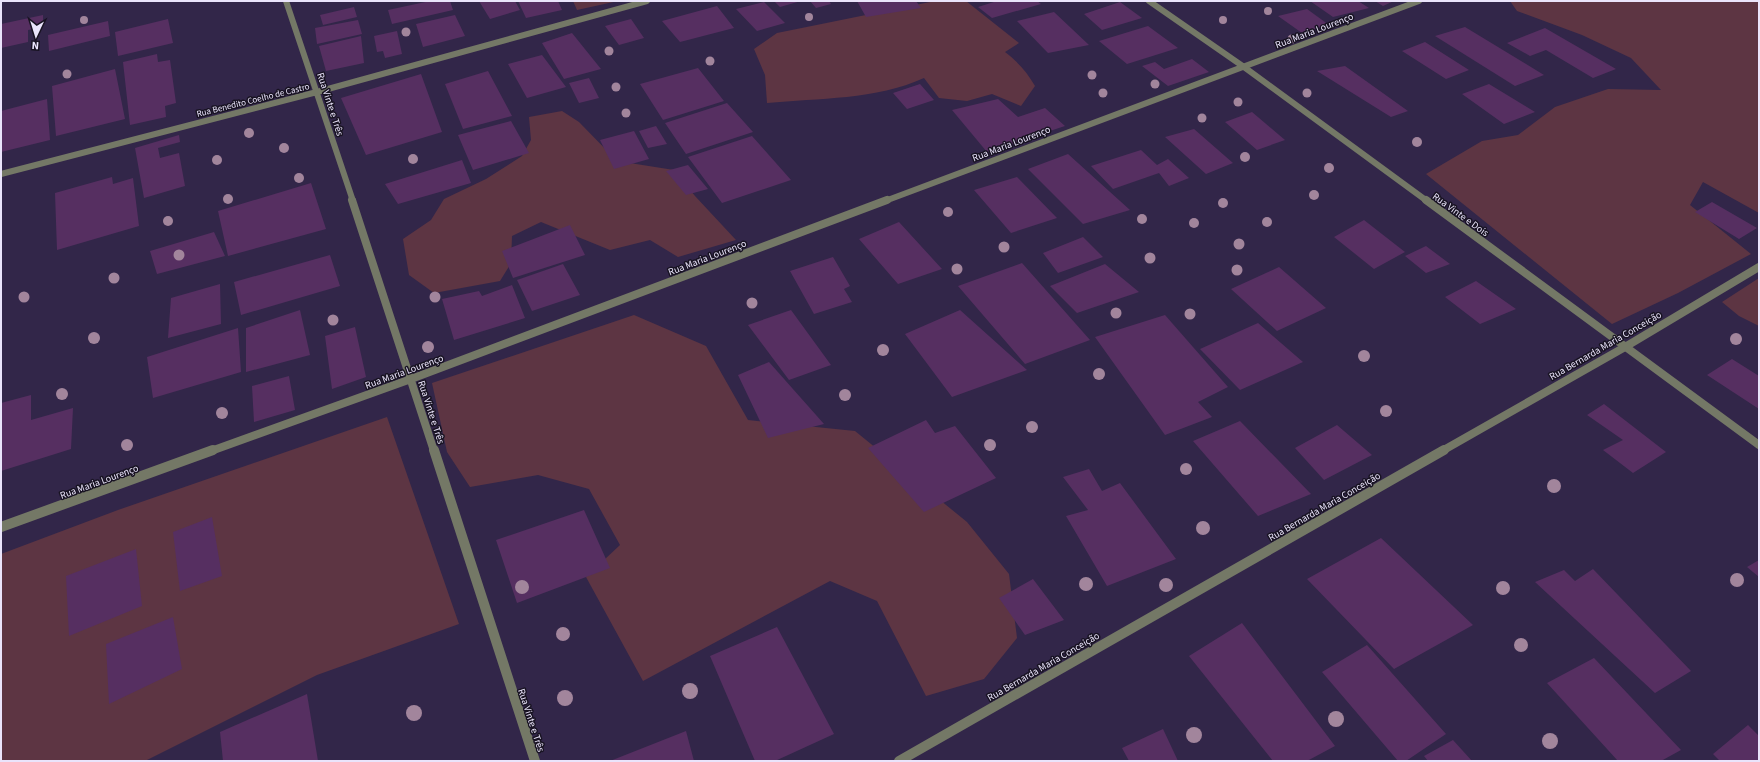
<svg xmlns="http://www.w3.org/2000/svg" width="1760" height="762" font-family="'Source Sans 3',sans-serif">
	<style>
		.green { fill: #5d3543 }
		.building { fill: #562f61 }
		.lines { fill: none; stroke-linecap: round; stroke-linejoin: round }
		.street-far2 { stroke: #747866; stroke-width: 6 }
		.street-far1 { stroke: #747866; stroke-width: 8 }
		.street { stroke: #747866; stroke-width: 10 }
		.tree { fill: #a2859c }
		.labels { text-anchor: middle; stroke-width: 3; stroke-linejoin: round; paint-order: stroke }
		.far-street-label { font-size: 9px; fill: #eae4fb; stroke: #181322 }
		.street-label { font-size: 10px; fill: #eae4fb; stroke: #181322 }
	</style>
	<rect width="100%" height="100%" fill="#322649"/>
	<path class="green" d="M573,1H618L577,10Z
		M935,1H966L1019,43L1005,52C1018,62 1027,72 1035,86L1021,106L992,94L967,101L939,98L924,78C876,100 819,98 767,103L765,75L754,49L777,33Z
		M1510,1H1759V213L1703,182L1690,205L1751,254L1678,293L1612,324L1426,174L1482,141L1518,135L1555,107L1608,89L1661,90L1631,58L1582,35L1517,11Z
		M562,111L579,122L617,161L674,170L695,196L736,240L678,257L650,240L610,250L541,222L512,236L511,263L500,281L434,293L409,275L403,239L431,220L444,199L486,179L522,156L531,140L529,117Z
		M1759,278V326L1739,316L1722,302Z
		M634,315L706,346L748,420L855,431L967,522L1009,574L1017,638L984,679L926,696L877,601L830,581L643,681L586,577L620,545L589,489L538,475L470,487L447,452L432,383Z
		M387,417L459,624L317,675L145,761H1V554L118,510Z"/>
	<path class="building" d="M430,1H450L453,10L392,24L388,10Z
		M479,1H515L520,10L490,19Z
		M518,1H558L562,10L526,18Z
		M774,1H801L780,7Z
		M810,1H829L831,4L816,8Z
		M857,1H916L921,8L866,17Z
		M997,1H1037L1041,4L992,18L978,7Z
		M1310,1H1358L1369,8L1333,17Z
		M1375,1H1394L1383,6Z
		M764,2L785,23L757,31L736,9Z
		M1120,2L1142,18L1102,30L1084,14Z
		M717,6L734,28L680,42L662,21Z
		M354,7L357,17L323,25L320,15Z
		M1307,9L1329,25L1302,33L1278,16Z
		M1054,12L1089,45L1048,53L1017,21Z
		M43,15V27L28,30V42L1,48V24Z
		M455,15L465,36L423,47L416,24Z
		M168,19L173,43L118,56L115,32Z
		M631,19L644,38L619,45L605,26Z
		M358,20L362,34L317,44L315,28Z
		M108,21L110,36L49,51L48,35Z
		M1148,26L1178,48L1127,64L1099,41Z
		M1465,27L1544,75L1515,86L1435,36Z
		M1545,28L1616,69L1593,78L1546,50L1530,56L1507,43Z
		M397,31L402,54L385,58L383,51L377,52L374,36Z
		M572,33L601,69L564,79L542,43Z
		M361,36L364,63L326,71L319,46Z
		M1425,42L1469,70L1446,79L1402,51Z
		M157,54L158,62L170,60L176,103L165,106L166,117L130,125L123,62Z
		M542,55L566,87L527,98L508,64Z
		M1192,59L1209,72L1168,86L1142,66L1155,62L1164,69Z
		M1345,66L1408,111L1391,117L1317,71Z
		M698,68L724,101L663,120L640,84Z
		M115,69L125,119L56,136L52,86Z
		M488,71L512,116L463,129L445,84Z
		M421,74L442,132L366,155L341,98Z
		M589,78L599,98L579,103L569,83Z
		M920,84L934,100L907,109L893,93Z
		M1489,84L1535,112L1504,124L1462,94Z
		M47,99L50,140L1,152V111Z
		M998,99L1018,117L1045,108L1065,126L987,152L952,110Z
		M727,103L753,132L686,154L665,123Z
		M1252,112L1285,140L1257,150L1225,122Z
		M511,121L529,153L473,170L458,135Z
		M656,126L667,144L648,148L639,131Z
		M1194,129L1233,163L1206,174L1165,137Z
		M634,131L649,159L614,169L600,140Z
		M179,135L180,142L158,148L160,158L179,153L185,186L144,198L135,148Z
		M752,136L791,180L722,203L688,157Z
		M1141,150L1157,165L1168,159L1189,178L1169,186L1159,173L1113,189L1091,166Z
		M1068,154L1130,210L1083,224L1028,169Z
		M462,160L471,183L398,204L385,184Z
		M688,165L708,189L686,195L666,171Z
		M112,177L113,184L133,178L139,226L57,250L55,193Z
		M1017,177L1057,218L1011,233L974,190Z
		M311,183L326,229L228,256L218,211Z
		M1712,202L1757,228L1739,239L1695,212Z
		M1364,220L1405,252L1374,269L1334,237Z
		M899,222L942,269L898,284L859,239Z
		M570,225L585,255L513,278L502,251Z
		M214,232L225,256L157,274L150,251Z
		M1083,237L1103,257L1058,273L1043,253Z
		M1426,246L1450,264L1426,273L1405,256Z
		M330,255L340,286L241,315L234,282Z
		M833,257L850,286L844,289L852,302L814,314L790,271Z
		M1022,263L1090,340L1025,364L958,286Z
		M563,264L580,295L532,311L517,280Z
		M1105,264L1139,292L1077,313L1050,286Z
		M1279,267L1326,308L1277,331L1231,289Z
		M1476,281L1516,309L1480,324L1445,297Z
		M220,284L221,324L168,338L171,298Z
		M512,285L525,318L454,340L442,299L479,291L482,296Z
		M300,310L310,355L246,372V328Z
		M791,310L831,365L789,380L748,325Z
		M960,310L1027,370L952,397L905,334Z
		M1165,315L1228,387L1198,402L1212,417L1165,435L1095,337Z
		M1258,323L1303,362L1240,390L1200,349Z
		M355,327L366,377L332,389L325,336Z
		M238,328L241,372L153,398L147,357Z
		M1732,359L1759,376V409L1707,375Z
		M769,362L824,424L768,438L738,375Z
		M289,376L295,410L254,422L252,386Z
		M31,395V420L73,408L71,449L1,471V403Z
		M1604,404L1666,452L1633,473L1603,450L1623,440L1587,415Z
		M926,420L935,433L955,426L996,478L924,512L868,448Z
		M1240,421L1311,494L1258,516L1193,441Z
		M1337,425L1372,455L1324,480L1295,448Z
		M1089,469L1102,491L1120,483L1176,559L1107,586L1066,516L1088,510L1063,477Z
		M584,510L610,568L517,603L496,540Z
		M212,517L222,576L180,591L173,532Z
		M1381,538L1473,625L1394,669L1307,579Z
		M136,549L142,606L69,636L66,576Z
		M1759,560V577L1747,567Z
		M1593,569L1691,671L1655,693L1535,582L1564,570L1575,581Z
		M1033,579L1064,620L1025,635L999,598Z
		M173,617L182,669L109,704L106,644Z
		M1242,623L1335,746L1307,761H1273L1189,656Z
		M777,627L834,734L775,761H755L710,656Z
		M1367,645L1446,734L1406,761H1398L1322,672Z
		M1594,658L1681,750L1661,761H1618L1547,683Z
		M307,694L318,761H223L220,732Z
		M1748,725L1759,736V761H1720L1713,754Z
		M1163,729L1178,761H1129L1122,748Z
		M686,731L694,761H610Z
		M1453,740L1472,761H1428L1424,756Z"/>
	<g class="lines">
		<path class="street-far2" d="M286,1L353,201
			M1149,1L1244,67L1427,201
			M1,174L317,92L647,1
			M885,201L1419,1"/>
		<path class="street-far1" d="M352,200L434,451
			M1426,200L1759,445
			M211,451L411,379L887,200
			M1442,451L1625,347L1759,267"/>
		<path class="street" d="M434,450L535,761
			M1,527L213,450
			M899,761L1444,450"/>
	</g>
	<g class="tree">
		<circle cx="1268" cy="11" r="4"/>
		<circle cx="809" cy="17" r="4"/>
		<circle cx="84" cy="20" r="4"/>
		<circle cx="1223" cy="20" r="4"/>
		<circle cx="406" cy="32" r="4.5"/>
		<circle cx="1292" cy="39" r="4.5"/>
		<circle cx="609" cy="51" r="4.5"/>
		<circle cx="710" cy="61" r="4.5"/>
		<circle cx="67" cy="74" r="4.5"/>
		<circle cx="1092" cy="75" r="4.5"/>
		<circle cx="1155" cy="84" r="4.5"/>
		<circle cx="616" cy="87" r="4.5"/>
		<circle cx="1103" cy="93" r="4.5"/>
		<circle cx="1307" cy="93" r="4.5"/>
		<circle cx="1238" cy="102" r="4.5"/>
		<circle cx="626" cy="113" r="4.5"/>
		<circle cx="1202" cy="118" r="4.5"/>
		<circle cx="249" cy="133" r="5"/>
		<circle cx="1417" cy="142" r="5"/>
		<circle cx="284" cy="148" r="5"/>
		<circle cx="1245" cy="157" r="5"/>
		<circle cx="413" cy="159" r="5"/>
		<circle cx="217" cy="160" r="5"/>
		<circle cx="1329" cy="168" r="5"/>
		<circle cx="299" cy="178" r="5"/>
		<circle cx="1314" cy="195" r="5"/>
		<circle cx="228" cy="199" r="5"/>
		<circle cx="1223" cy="203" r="5"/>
		<circle cx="948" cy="212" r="5"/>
		<circle cx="1142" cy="219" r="5"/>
		<circle cx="168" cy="221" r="5"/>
		<circle cx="1267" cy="222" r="5"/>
		<circle cx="1194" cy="223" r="5"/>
		<circle cx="1239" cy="244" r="5.5"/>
		<circle cx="1004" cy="247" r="5.5"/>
		<circle cx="179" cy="255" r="5.5"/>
		<circle cx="1150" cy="258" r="5.5"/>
		<circle cx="957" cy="269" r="5.5"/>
		<circle cx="1237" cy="270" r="5.5"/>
		<circle cx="114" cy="278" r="5.5"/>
		<circle cx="24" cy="297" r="5.5"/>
		<circle cx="435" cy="297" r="5.5"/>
		<circle cx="752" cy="303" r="5.5"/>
		<circle cx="1116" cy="313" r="5.5"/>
		<circle cx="1190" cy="314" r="5.5"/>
		<circle cx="333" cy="320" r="5.5"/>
		<circle cx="94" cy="338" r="6"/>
		<circle cx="1736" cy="339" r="6"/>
		<circle cx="428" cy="347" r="6"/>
		<circle cx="883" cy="350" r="6"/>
		<circle cx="1364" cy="356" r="6"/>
		<circle cx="1099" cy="374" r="6"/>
		<circle cx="62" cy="394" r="6"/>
		<circle cx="845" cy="395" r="6"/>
		<circle cx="1386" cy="411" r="6"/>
		<circle cx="222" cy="413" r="6"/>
		<circle cx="1032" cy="427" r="6"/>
		<circle cx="127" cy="445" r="6"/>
		<circle cx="990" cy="445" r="6"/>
		<circle cx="1186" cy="469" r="6"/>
		<circle cx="1554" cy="486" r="7"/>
		<circle cx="1203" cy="528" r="7"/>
		<circle cx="1737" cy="580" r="7"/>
		<circle cx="1086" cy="584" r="7"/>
		<circle cx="1166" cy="585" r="7"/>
		<circle cx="522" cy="587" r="7"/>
		<circle cx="1503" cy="588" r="7"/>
		<circle cx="563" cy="634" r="7"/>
		<circle cx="1521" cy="645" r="7"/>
		<circle cx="690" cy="691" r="8"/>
		<circle cx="565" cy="698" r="8"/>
		<circle cx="414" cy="713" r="8"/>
		<circle cx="1336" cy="719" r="8"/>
		<circle cx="1194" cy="735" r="8"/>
		<circle cx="1550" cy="741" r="8"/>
	</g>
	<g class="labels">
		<g class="far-street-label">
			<text transform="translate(253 100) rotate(-14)" y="3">Rua Benedito Coelho de Castro</text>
		</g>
		<g class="street-label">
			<text transform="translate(1314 30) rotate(-21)" y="4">Rua Maria Lourenço</text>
			<text transform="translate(331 104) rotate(72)" y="4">Rua Vinte e Três</text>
			<text transform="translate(1011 143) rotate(-21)" y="4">Rua Maria Lourenço</text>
			<text transform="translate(1461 214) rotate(36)" y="4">Rua Vinte e Dois</text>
			<text transform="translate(707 257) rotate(-21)" y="4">Rua Maria Lourenço</text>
			<text transform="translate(1605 345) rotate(-30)" y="4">Rua Bernarda Maria Conceição</text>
			<text transform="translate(404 371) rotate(-20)" y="4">Rua Maria Lourenço</text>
			<text transform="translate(432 412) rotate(72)" y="4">Rua Vinte e Três</text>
			<text transform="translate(99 481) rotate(-20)" y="4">Rua Maria Lourenço</text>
			<text transform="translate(1324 506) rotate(-30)" y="4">Rua Bernarda Maria Conceição</text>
			<text transform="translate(1043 666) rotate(-30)" y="4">Rua Bernarda Maria Conceição</text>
			<text transform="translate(532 720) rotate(72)" y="4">Rua Vinte e Três</text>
		</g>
	</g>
	<rect width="1760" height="762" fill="none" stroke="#eae4fb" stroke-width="4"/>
	<g transform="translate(36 36) rotate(184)" stroke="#181322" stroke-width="3" paint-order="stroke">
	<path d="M0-3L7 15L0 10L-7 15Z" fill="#eae4fb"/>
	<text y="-6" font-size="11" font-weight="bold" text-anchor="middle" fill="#eae4fb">N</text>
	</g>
</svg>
